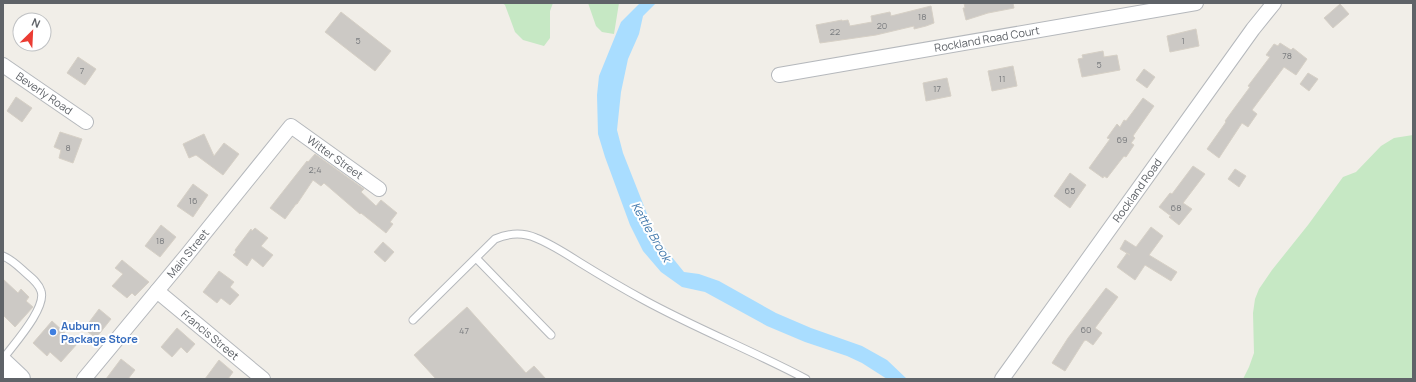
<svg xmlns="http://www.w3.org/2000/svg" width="1416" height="382" font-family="Manrope,sans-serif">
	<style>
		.green { fill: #c6e8c4 }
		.water { fill: #a9ddff }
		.building { fill: #ccc9c5; stroke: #d6d0c6 }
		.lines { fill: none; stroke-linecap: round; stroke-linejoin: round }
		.service-casing { stroke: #b5b8bc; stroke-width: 9 }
		.minor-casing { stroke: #b5b8bc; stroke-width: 16 }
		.secondary-casing { stroke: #b6babf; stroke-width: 22 }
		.service { stroke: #fff; stroke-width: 7 }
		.minor { stroke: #fff; stroke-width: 14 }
		.secondary { stroke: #fff; stroke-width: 20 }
		.shop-dot { fill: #3f7fe0; stroke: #fff; stroke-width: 1.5 }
		.labels { text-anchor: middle; stroke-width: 4; stroke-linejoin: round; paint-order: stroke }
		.number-label { font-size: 9px; fill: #7a7c7f }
		.street-label { font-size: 11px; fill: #5f6368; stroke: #fff }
		.shop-label { font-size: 11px; font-weight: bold; fill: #366cbe; stroke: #fff; text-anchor: start }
		.water-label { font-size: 12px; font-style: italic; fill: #4178ab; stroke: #fff }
	</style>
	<rect width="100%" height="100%" fill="#f1eee8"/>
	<path class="green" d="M502,3H553L550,11V38L544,46L523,40L515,32L505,5Z
		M588,3H619L614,34L602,32L596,26Z
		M1413,135V379H1243L1249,367L1254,353L1253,313L1255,299L1259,289L1272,270L1308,225L1343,177L1356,172L1381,146L1394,138Z"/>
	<path class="water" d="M640,3H656L643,16L639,34L628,59L621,92L617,130L623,153L653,229L667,251L684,272L699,274L719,281L776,313L811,328L862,346L887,360L907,379H887L862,363L847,356L805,342L767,326L705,292L682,287L661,272L643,251L630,225L605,157L598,134L597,95L599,76L621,22Z"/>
	<path class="building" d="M964,3H1013L1014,8L988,13L966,20L963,8H965Z
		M1340,4L1349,14L1333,28L1324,18Z
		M931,6L934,23L926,26L914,29V26L876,35L820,43L816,25L842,20V21L848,20L850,26L872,22L871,16L890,12L891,16Z
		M341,12L391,51L375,71L325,32Z
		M1196,29L1199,46L1170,52L1167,36Z
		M1280,43L1291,50L1293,48L1307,59L1296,75L1284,67L1252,110L1257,114L1248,127L1242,123L1219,158L1207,149L1226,122L1225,121L1233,110L1250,87L1248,86L1270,57L1266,55L1274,44L1278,46Z
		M1103,51L1104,57L1117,55L1120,70L1082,77L1078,59L1083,58L1082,55Z
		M78,57L96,69L85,85L67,73Z
		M1013,66L1017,86L992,91L988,71Z
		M1144,69L1155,77L1147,88L1136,80Z
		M1308,73L1318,79L1309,91L1300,84Z
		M947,78L951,96L926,101L923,83Z
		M16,97L32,108L22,122L7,111Z
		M1143,98L1154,106L1133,136L1135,138L1131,143L1134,145L1126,157L1124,156L1107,178L1104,176L1103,178L1089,168L1110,139L1107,138L1117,124L1120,127L1124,120L1126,121Z
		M60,132L82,139L73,163L59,158L61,150L54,147Z
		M204,134L214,156L224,143L239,154L223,175L196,155L189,158L183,144Z
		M315,154L364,189L361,192L376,206L381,200L397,213L390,222L393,224L386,233L361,213L360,214L324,183L321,186L313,180L297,204H296L285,219L270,208L307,161L308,162Z
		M1193,166L1205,174L1183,203L1192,209L1179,225L1169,217L1171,216L1159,207L1170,193L1172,194Z
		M1235,169L1246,176L1239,187L1228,179Z
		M1070,173L1086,185L1070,208L1054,196Z
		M193,184L208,195L193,217L177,206Z
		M161,225L176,237L160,257L145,246Z
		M1151,227L1163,236L1149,255L1177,272L1171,281L1145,265L1135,280L1117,267L1127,253L1130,255L1120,249L1125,240L1136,247Z
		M255,228L268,238L261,246L273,255L263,267L252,258L247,266L233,255L236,252L235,250L251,229L252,231Z
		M383,242L394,252L385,262L374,252Z
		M122,260L149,282L135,296L132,293L127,298L112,286L123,274L115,268Z
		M219,271L234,282L230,287L239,295L230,305L221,298L217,303L203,292Z
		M3,279L18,293L21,289L29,297L26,301L33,307L15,327L3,315Z
		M1106,288L1118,297L1095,328L1102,333L1093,345L1086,340L1084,341L1065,371L1052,363L1068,338Z
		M467,307L526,373L534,366L546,379H436L414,355Z
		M99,309L111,319L96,338L84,329Z
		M52,321L77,344L61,362L50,352L47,356L33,343Z
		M177,328L195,344L187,353L181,347L172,357L161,347Z
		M121,359L135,370L128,379H106Z
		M219,360L233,372L228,379H205Z"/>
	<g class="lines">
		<g class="service-casing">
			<path id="service" d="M3,256C13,260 20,268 27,274C33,279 39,284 41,291C47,308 13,345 3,359
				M476,258L551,335
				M413,320L495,239C509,233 522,232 536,238C551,244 565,253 579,262C600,275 622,288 644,300C697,329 753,351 806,379"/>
		</g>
		<g class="minor-casing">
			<g id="minor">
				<path id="s1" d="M3,65L86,122"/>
				<path id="s2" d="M779,75L1196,3"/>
				<path id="s3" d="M157,291L263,379"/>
				<path id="s4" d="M84,379L186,256L291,126L379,189"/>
				<path id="s5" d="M1002,379L1253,29L1274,3"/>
			</g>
		</g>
		<g class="secondary-casing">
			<path id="secondary" d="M3,363L20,379"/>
		</g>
		<use href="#service" class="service"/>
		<use href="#minor" class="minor"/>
		<use href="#secondary" class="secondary"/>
	</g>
	<circle class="shop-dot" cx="53" cy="332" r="4"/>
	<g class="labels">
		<g class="number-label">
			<text x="922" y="20">18</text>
			<text x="882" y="29">20</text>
			<text x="835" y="35">22</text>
			<text x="358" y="44">5</text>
			<text x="1183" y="44">1</text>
			<text x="1287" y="59">78</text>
			<text x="1099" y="68">5</text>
			<text x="82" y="74">7</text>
			<text x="1002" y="82">11</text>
			<text x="937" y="92">17</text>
			<text x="1122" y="143">69</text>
			<text x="68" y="151">8</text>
			<text x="315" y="173">2;4</text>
			<text x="1070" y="194">65</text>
			<text x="193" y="204">16</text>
			<text x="1176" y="211">68</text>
			<text x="160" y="244">18</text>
			<text x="1086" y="333">60</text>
			<text x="464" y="334">47</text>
		</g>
		<g class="street-label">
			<text dy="4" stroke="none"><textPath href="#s2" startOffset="211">Rockland Road Court</textPath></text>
			<text dy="4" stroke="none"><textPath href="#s1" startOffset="50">Beverly Road</textPath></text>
			<text dy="4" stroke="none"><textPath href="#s4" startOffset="381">Witter Street</textPath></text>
			<text dy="4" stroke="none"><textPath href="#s5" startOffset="232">Rockland Road</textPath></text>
			<text dy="4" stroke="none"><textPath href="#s4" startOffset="163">Main Street</textPath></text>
			<text dy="4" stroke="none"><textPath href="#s3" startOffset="69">Francis Street</textPath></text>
		</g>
		<g class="shop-label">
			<text x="61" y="330">Auburn<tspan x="61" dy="13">Package Store</tspan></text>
		</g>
		<g class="water-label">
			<text transform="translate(651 232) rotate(60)" y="4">Kettle Brook</text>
		</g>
	</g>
	<rect width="1416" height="382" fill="none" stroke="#5f6368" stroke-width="8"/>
	<g transform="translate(32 32) rotate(24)"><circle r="19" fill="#ffffff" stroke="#bfc1c3"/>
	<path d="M0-3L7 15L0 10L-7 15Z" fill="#eb3c33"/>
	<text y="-6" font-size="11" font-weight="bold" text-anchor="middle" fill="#5f6368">N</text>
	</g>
</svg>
